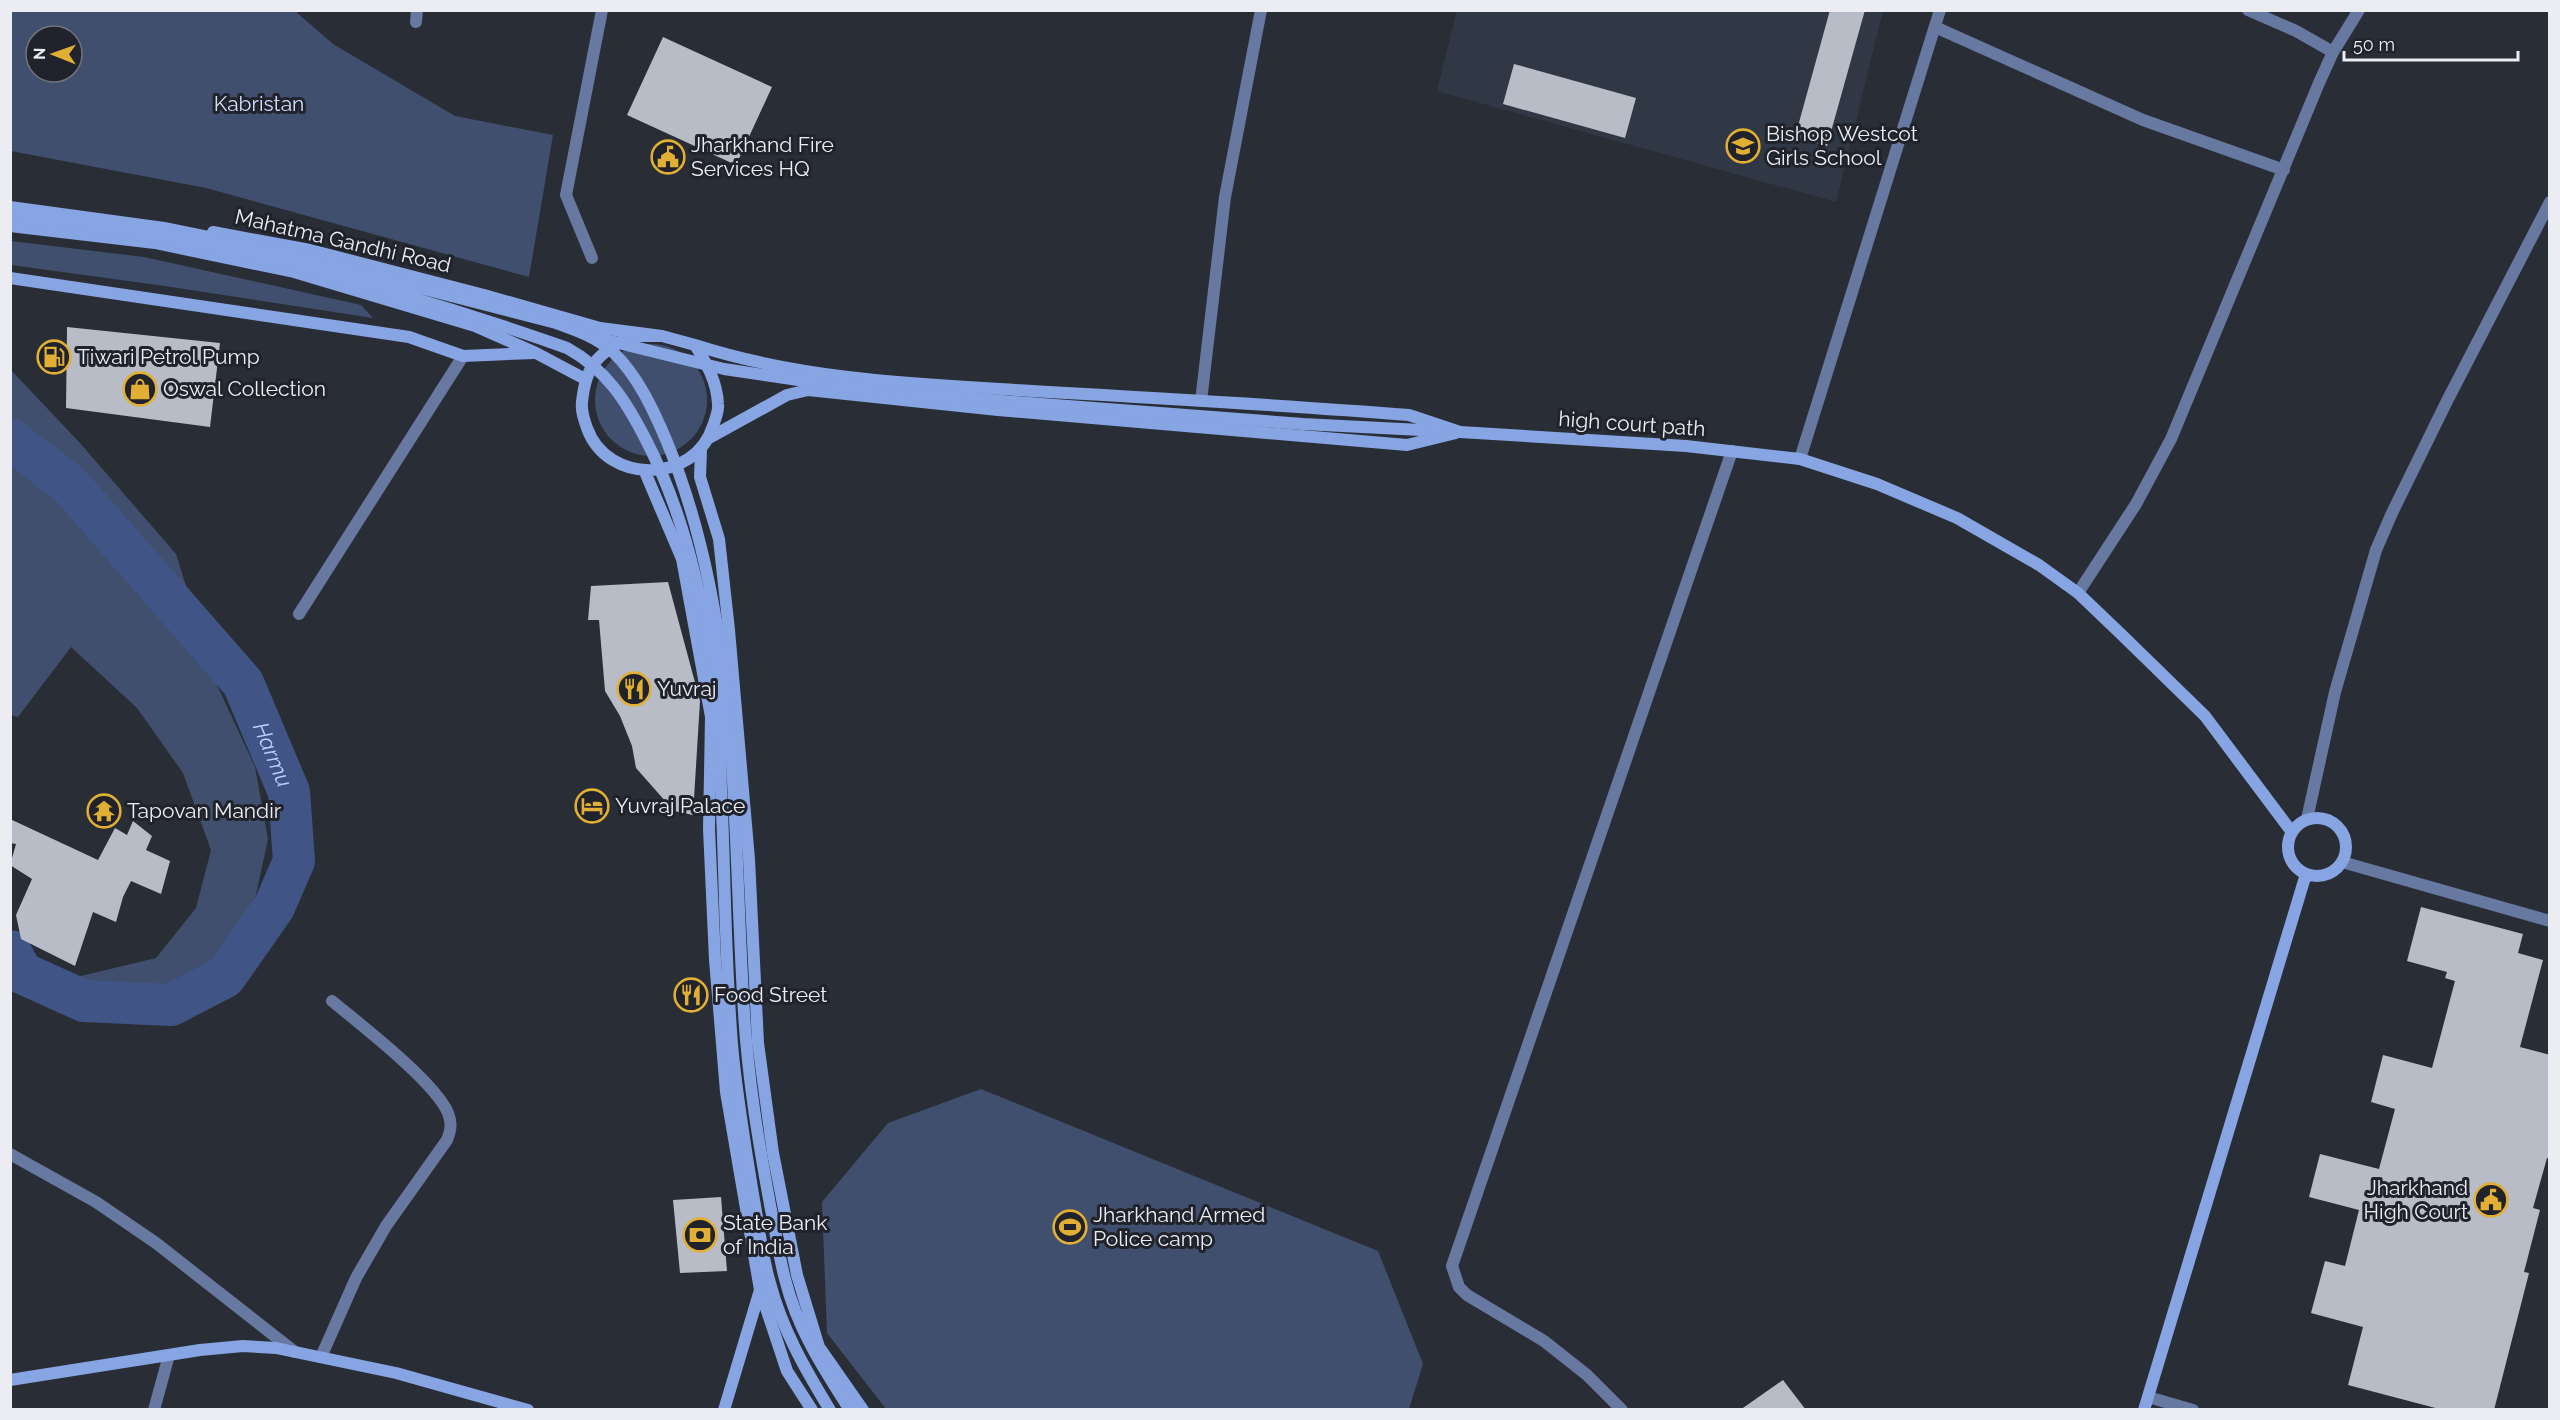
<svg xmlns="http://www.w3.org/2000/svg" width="2560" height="1420" font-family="Raleway,sans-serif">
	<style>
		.built { fill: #313845 }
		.green { fill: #414f6e; fill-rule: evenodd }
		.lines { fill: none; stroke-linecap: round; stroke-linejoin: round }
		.river { stroke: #405586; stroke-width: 42 }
		.building { fill: #b7bcc6 }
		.street { stroke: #6779a1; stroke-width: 12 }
		.secondary { stroke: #87a4e3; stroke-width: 12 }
		.secondary-bridge { stroke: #87a4e3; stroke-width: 12 }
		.labels { text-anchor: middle; stroke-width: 6; stroke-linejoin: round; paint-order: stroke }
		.park-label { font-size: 21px; fill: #d0dffe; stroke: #20232b }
		.poi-label { font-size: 21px; fill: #ebedf2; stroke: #20232b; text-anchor: start }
		.street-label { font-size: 21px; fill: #ebedf2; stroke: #20232b }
		.water-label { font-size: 22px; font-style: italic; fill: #bad0fe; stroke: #20232b }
	</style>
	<rect width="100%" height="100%" fill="#292d35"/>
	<path class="built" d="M1457,11H1883L1836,202L1437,91Z"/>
	<path class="green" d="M10,11H295L333,44L455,116L553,135L529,277L206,188L11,151ZM36,36H72V72H36Z
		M11,241L144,257L361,305L373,318L165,286L11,265Z
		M595 400a56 56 0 1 1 112 0a56 56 0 1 1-112 0Z
		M10,369L80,443L176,554L217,685L255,767L268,839L255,899L224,957L179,987L137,997L88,996L56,982L156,958L196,908L211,850L183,773L137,708L71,647L18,717L11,715Z
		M981,1089L1378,1251L1423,1364L1409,1409H886L827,1333L822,1202L888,1123Z"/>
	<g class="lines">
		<path class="river" id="s1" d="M10,439L69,484L243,683L289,792L294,861L274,907L225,977L171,1005L84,1001L22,973L10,951"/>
	</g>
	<path class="building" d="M1830,10H1865L1827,146L1795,137Z
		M663,37L772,87L736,165L627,115Z
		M1514,64L1636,98L1625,138L1503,104Z
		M67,327L220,343L210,427L66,408Z
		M668,582L700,701L693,815L674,811L636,768L632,746L620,716L605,691L599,620H588L591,586Z
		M10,819L98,860L115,828L127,835L133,821L152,836L146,850L170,861L161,894L131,881L123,897L116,922L93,912L75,966L21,939L16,915L32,879L10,865L16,844L10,843Z
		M2421,907L2523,934L2518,953L2543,960L2520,1047L2550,1055V1159L2547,1158L2533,1208L2540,1210L2524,1272L2529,1273L2494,1410H2443L2348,1385L2363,1327L2311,1313L2325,1261L2345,1266L2359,1210L2309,1197L2320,1154L2379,1169L2395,1109L2371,1102L2383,1055L2432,1068L2455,981L2445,978L2447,972L2407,961Z
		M721,1197L727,1271L680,1273L673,1200Z
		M1783,1380L1806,1410H1740Z"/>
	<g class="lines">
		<path class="street" d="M2248,10L2296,31L2333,52
			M416,22L417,10
			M1935,27L2143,120L2284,170
			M592,258L566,195L602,10
			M1201,401L1225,197L1261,10
			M1800,459L1940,10
			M2078,593L2136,504L2171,439L2319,83L2333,52L2359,10
			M299,614L463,356
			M2307,819L2335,692L2376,550L2392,513L2447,401L2550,202
			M2342,862L2550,921
			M10,1154L96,1202L156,1243L295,1352
			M321,1357L356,1278L386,1226L447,1140C451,1130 452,1123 448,1113C435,1082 361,1025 332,1001
			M2148,1397L2193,1410
			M154,1410L169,1355
			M1622,1410L1587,1375L1544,1341L1467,1295L1459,1287L1452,1266L1732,451"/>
		<path class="secondary" d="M10,226L155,243L294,272L475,326L536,353L585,379
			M213,232L310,250L484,295L600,328L662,336
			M10,278L409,337L463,356L533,353
			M630,336H662L695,345C707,364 717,382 718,404C719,411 715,420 713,426C695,484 607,485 587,428C584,419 581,412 582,402C586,363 598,355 630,336Z
			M695,345C803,380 920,384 1032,391C1158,398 1284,405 1409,415L1460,432L1686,446L1800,459L1877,484L1957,518L2039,565L2078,593L2123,636L2205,716L2291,831
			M709,438L787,395L808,390L998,410L1407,445L1456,433
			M701,450L700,477L719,539L729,630L749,859L758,1043L773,1153L797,1275L819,1347L863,1410
			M645,472L682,559L711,717L709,829L715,960L726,1092L760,1290L787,1371L812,1410
			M2288 847a29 29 0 1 1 58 0a29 29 0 1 1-58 0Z
			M10,1380L200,1350L243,1346L276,1348L396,1373L528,1410
			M724,1410L760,1290
			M2144,1410L2306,874"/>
		<path class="secondary-bridge" d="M10,207L164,228L273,250L556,323C576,330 596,337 613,352C638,376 654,411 667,442C741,622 732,823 744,1013C748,1080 759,1145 771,1210C776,1233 779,1257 785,1279C797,1328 823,1368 850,1410
			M10,216C201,237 387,284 567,348C607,370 626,401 646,440C742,626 714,853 733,1055C738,1103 746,1152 754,1200C759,1227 762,1256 770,1283C782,1329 805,1369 830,1410
			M598,338L724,369L872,391L1303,424L1460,432"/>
	</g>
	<defs>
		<g id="school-ring" transform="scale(1.725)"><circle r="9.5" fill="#20232b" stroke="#e1af34" stroke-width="1.5"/><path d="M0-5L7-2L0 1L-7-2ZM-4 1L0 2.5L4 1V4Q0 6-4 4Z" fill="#e1af34"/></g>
		<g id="civic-ring" transform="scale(1.725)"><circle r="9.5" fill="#20232b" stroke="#e1af34" stroke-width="1.5"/><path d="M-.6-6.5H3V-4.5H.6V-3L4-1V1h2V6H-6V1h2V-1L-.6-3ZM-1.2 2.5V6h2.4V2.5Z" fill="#e1af34"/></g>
		<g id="fuel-ring" transform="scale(1.725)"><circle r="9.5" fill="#20232b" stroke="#e1af34" stroke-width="1.5"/><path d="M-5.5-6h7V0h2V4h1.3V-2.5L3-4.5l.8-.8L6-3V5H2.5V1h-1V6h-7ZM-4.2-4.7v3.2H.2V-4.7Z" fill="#e1af34"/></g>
		<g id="shop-ring" transform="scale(1.725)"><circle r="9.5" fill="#20232b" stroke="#e1af34" stroke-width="1.5"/><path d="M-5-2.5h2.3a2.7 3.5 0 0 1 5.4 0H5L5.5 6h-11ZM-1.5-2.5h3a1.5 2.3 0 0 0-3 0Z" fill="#e1af34"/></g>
		<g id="restaurant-ring" transform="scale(1.725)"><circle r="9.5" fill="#20232b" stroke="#e1af34" stroke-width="1.5"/><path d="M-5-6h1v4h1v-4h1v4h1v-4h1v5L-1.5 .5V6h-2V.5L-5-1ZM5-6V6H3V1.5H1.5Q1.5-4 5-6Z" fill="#e1af34"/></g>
		<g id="hotel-ring" transform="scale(1.725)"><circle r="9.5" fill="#20232b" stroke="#e1af34" stroke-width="1.5"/><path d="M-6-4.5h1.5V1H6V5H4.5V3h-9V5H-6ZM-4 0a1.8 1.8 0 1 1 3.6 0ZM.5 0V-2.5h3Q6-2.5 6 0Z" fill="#e1af34"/></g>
		<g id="temple-ring" transform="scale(1.725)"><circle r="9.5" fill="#20232b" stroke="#e1af34" stroke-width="1.5"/><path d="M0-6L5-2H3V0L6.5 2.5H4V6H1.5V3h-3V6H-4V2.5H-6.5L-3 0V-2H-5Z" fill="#e1af34"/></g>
		<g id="stadium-ring" transform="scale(1.725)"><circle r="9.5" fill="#20232b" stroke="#e1af34" stroke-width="1.5"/><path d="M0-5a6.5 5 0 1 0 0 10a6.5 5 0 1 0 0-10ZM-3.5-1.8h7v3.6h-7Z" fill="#e1af34"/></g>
		<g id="bank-ring" transform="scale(1.725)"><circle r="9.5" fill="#20232b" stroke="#e1af34" stroke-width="1.5"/><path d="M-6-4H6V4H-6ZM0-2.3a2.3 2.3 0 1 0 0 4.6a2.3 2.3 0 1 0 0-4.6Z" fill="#e1af34"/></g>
	</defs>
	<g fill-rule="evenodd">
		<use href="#school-ring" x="1743" y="146"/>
		<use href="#civic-ring" x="668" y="157"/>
		<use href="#fuel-ring" x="54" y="357"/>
		<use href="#shop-ring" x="140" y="389"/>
		<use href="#restaurant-ring" x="634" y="689"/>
		<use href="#hotel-ring" x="592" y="806"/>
		<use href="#temple-ring" x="104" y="811"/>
		<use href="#restaurant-ring" x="691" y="995"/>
		<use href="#civic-ring" x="2491" y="1200"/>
		<use href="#stadium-ring" x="1070" y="1227"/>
		<use href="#bank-ring" x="700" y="1235"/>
	</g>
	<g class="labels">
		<g class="park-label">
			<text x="259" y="111">Kabristan</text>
		</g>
		<g class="poi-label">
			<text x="1766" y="141">Bishop Westcot<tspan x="1766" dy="24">Girls School</tspan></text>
			<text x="691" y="152">Jharkhand Fire<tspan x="691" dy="24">Services HQ</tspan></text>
			<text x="77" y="364">Tiwari Petrol Pump</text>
			<text x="163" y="396">Oswal Collection</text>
			<text x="657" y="696">Yuvraj</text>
			<text x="615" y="813">Yuvraj Palace</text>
			<text x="127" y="818">Tapovan Mandir</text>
			<text x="714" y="1002">Food Street</text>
			<text x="2468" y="1195" text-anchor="end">Jharkhand<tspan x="2468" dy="24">High Court</tspan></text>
			<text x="1093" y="1222">Jharkhand Armed<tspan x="1093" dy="24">Police camp</tspan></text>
			<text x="723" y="1230">State Bank<tspan x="723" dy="24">of India</tspan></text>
		</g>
		<g class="street-label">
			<text transform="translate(343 241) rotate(13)" y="7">Mahatma Gandhi Road</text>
			<text transform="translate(1632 424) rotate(4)" y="7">high court path</text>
		</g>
		<g class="water-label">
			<text dy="8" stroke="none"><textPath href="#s1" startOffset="416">Harmu</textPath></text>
		</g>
	</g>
	<rect width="2560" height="1420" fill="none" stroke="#ebedf2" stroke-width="24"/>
	<g transform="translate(54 54) rotate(271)"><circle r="28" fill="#20232b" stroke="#71747b" stroke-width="1.5"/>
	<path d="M0-4.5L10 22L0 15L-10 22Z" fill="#e1af34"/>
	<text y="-9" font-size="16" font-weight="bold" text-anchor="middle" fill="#ebedf2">N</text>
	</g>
	<path d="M2344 51v9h174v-9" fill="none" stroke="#ebedf2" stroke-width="3"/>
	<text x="2353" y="51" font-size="18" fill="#ebedf2" stroke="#20232b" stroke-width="4.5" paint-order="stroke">50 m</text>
</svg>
